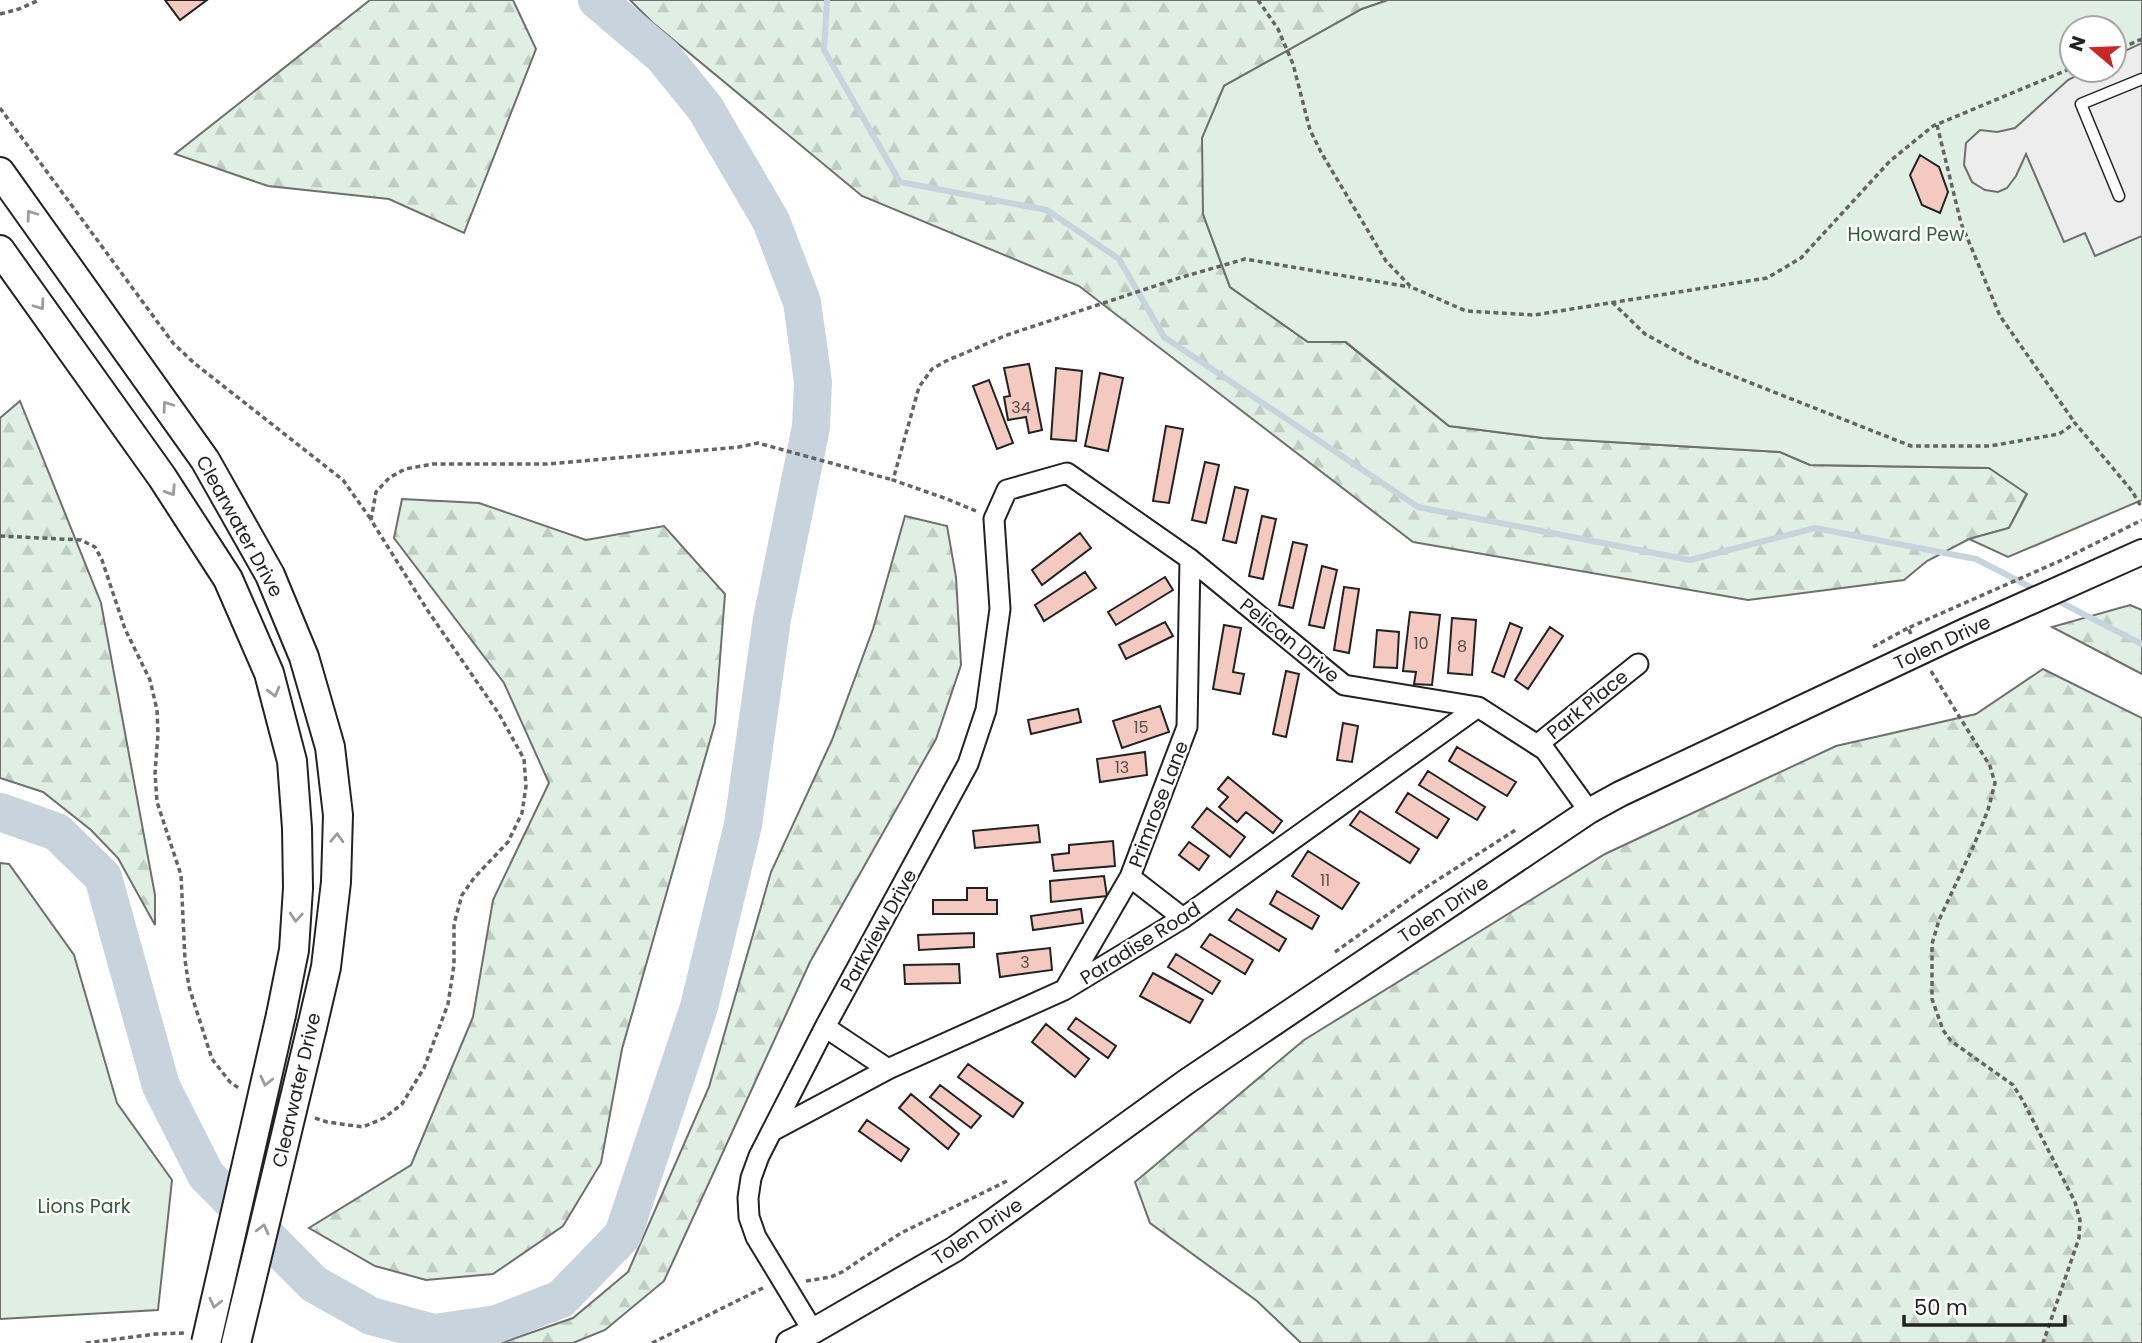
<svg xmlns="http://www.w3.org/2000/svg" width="2142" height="1343" font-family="Poppins,sans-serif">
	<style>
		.forest { fill: url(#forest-firs); stroke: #6f6f6f; stroke-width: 2 }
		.park { fill: #e0efe3; stroke: #6f6f6f; stroke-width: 2; fill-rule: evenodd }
		.parking { fill: #ededed; stroke: #6f6f6f; stroke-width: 2 }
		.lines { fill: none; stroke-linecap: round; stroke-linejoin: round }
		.stream { stroke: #c7d3dd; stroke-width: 6 }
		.river { stroke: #c7d3dd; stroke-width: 38 }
		.building { fill: #f3c9c0; stroke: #222; stroke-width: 2 }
		.service-casing { stroke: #222; stroke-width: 13 }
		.minor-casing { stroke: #222; stroke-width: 23 }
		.tertiary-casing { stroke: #222; stroke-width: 28 }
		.secondary-casing { stroke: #222; stroke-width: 32 }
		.path { stroke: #646464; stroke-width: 3.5; stroke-dasharray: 5 3.5; stroke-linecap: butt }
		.service { stroke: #fff; stroke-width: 10 }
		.minor { stroke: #fff; stroke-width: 19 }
		.tertiary { stroke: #fff; stroke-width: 24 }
		.secondary { stroke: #fff; stroke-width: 28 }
		.secondary-bridge-casing { stroke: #222; stroke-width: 32; stroke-linecap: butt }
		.secondary-bridge { stroke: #fff; stroke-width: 28 }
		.oneway { stroke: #9c9c9c }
		.labels { text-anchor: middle; stroke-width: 5; stroke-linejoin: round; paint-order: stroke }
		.number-label { font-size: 16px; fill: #564c4a }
		.park-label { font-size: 19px; fill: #2f5e38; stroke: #fff }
		.street-label { font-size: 19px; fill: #222; stroke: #fff }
	</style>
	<defs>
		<pattern id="forest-firs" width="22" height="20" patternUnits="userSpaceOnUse" patternTransform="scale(1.75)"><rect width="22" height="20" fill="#e0efe3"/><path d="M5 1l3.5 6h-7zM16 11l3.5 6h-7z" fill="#c0cdc2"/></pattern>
	</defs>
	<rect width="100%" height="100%" fill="#fff"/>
	<path class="forest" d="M370,0H513L536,49L464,233L389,199L268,186L175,154Z
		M630,0H1388L1362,9L1224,86L1203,214L1230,287L1308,342H1345L1449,426L1543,438L1780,452L1810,465L1989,468L2027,493L2009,528L1969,539L1927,561L1904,580L1748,600L1413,542L1079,286L862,196L653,23Z
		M20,401L101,603L155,895V925L118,858L91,830L43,792L0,778V418Z
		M402,499L479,503L586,540L664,526L725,594L715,723L622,1049L601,1163L563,1226L493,1274L426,1280L375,1266L309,1228L411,1165L473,1017L493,900L549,783L504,683L394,538Z
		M905,516L947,526L956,577L961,665L936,739L810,962L664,1281L605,1330L573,1343H501L573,1318L628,1272L709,1087L771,872L832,740L873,629Z
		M2130,605L2142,610V674L2052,627Z
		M2043,669L2142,718V1343H1301L1257,1301L1150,1223L1135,1182L1304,1040L1605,854L1836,746L1976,714Z"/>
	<path class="park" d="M1388,0H2142V500L2008,557L1969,539L2009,528L2027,494L1989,468L1810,465L1780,452L1543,438L1449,426L1346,342H1308L1230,287L1203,214L1202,138L1224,86L1362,9ZM2072,28H2114V70H2072Z
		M0,863L9,864L74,955L117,1103L172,1180L158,1310L0,1319Z"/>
	<path class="parking" d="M2142,43V236L2095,256L2085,233L2064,242L2026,154L2016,176L2007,188L1998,192L1985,190L1972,182L1964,165L1966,143L1980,130L1997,132L2015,128L2068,80L2087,70H2114V56Z"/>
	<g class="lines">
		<path class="stream" d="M827,0L824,50L900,182L1047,210L1119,259L1164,337L1418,507L1690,560L1815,528L1976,559L2038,591
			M2054,599L2142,644"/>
		<path class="river" d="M0,812L57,832L103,877L161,1086L206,1175L314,1284L371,1316L434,1333L497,1324L561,1299L623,1235L699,1007L743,825L772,619L811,427L813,382L802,302L771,221L705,108L663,56L597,0"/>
	</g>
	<path class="building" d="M165,0H207L180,20Z
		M1920,155L1939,167L1948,192L1940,213L1922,205L1910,175Z
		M1029,364L1042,430L1029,433L1026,417L1008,420L1004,397L1010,396L1004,368Z
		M1056,368L1082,371L1076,441L1051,439Z
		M1100,373L1123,378L1108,451L1085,446Z
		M989,380L1013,443L997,449L973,386Z
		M1166,426L1183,429L1169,503L1153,501Z
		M1205,462L1219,465L1206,523L1192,520Z
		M1235,487L1248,490L1236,543L1223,540Z
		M1262,516L1276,519L1263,579L1249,576Z
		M1080,533L1091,548L1042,585L1032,570Z
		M1293,542L1307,545L1293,608L1279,605Z
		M1322,566L1337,570L1324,628L1309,625Z
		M1085,572L1096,588L1044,621L1035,605Z
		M1165,577L1173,590L1116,625L1108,612Z
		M1344,587L1359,589L1349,653L1334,650Z
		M1410,612L1440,615L1432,685L1414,684L1416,672L1403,671Z
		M1452,618L1476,620L1472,675L1448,673Z
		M1165,622L1173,636L1126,659L1119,645Z
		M1510,623L1522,628L1504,677L1492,672Z
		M1224,625L1241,628L1233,672L1244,674L1240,694L1213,689Z
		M1550,627L1563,636L1528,689L1515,680Z
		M1377,630L1399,632L1397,668L1374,667Z
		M1286,671L1299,674L1286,737L1273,734Z
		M1160,706L1169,732L1122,748L1113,721Z
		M1078,709L1081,722L1031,734L1028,720Z
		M1343,723L1358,726L1352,762L1337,760Z
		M1457,747L1516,782L1507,796L1449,761Z
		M1145,752L1147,775L1100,782L1097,759Z
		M1428,771L1485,807L1477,820L1419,785Z
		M1228,777L1282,821L1273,833L1246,812L1237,822L1219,807L1228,797L1218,789Z
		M1408,793L1449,819L1437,838L1396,812Z
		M1207,808L1245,837L1230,857L1192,827Z
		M1360,811L1419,849L1410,863L1350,825Z
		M1038,825L1040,842L975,848L973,831Z
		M1113,841L1115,866L1054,871L1052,855L1069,853V845Z
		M1189,842L1209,856L1199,870L1179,855Z
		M1308,851L1359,883L1342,909L1292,876Z
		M1104,876L1107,896L1051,902L1050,881Z
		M967,888H987V900H997V914H933V900H967Z
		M1277,891L1319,916L1312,929L1270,904Z
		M1081,909L1083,923L1033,930L1031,916Z
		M1237,909L1286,939L1279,951L1229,920Z
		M974,933V947L919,950L918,935Z
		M1210,934L1253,960L1245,974L1201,947Z
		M1050,948L1052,970L1000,977L997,954Z
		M1176,954L1220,981L1212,994L1168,967Z
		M959,964L960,983L905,984L904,965Z
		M1153,973L1203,1000L1190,1023L1140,996Z
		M1076,1018L1116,1046L1108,1058L1068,1029Z
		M1046,1024L1089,1059L1075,1077L1032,1042Z
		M968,1064L1023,1103L1013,1117L958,1077Z
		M940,1085L981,1116L971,1128L930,1097Z
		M911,1094L959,1134L948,1149L899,1108Z
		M867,1120L909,1149L901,1161L859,1131Z"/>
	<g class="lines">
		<g class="service-casing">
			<path id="service" d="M2119,196L2081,104L2142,79"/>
		</g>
		<g class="minor-casing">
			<path id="minor" d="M1537,745L1638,664
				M1130,877L1183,918
				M1065,989L1130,877L1187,727L1190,559
				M825,1027L888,1069
				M772,1131L888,1069L1064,990L1183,918L1478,707
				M813,1331L756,1237L749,1217L748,1198L751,1178L759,1156L825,1027L968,764L986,710L1000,609L994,519L1007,490L1067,473L1190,559L1344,685L1478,707L1545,750L1589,811"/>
		</g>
		<g class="tertiary-casing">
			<path id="tertiary" d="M789,1343L813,1331L955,1249L1186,1082L1589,811L1620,794L1965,631L2142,552"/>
		</g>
		<g class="secondary-casing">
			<path id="secondary" d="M0,172L205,460L270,575L304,657L330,747L338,815L336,882L326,967L312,1027
				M0,250L162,477L228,579L269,673L292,761L297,828L298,888L294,950L281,1015"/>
		</g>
		<path class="path" d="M1258,0L1278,29L1293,64L1310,130L1322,154L1386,261L1411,287L1466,311L1534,315L1767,278L1801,258L1890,161L1933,126L2072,68
			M0,14L19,9L39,0
			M2114,51L2142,39
			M0,108L173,343L194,363L343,480L370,518
			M1937,125L1961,223L2000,316L2075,423
			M1612,302L1645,334L1695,361L1911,446H1990L2059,434L2075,423L2132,491L2142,508
			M976,511L947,499L893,480L919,387L932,369L946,361L1007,335L1179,278L1245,259L1410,287
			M0,536L81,540L95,547L102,560L125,629L150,680L157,710L158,734L155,773L157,802L181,875L185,960L189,987L212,1059L230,1082L240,1089
			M1911,634L1908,628L2062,560L2142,520
			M1873,647L1908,628
			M1931,671L1990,766L1995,783L1988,810L1974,845L1939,920L1932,944V999L1943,1030L1951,1041L2013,1085L2023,1101L2075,1202L2080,1220L2079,1238L2043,1343
			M1335,952L1425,888L1517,829
			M315,1118L327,1122L363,1127L384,1118L402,1104L424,1068L448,1004L454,965V924L462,895L474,878L508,842L522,813L526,786L524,759L499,714L428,611L371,520L376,492L389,478L405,469L433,464H547L739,447L758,443L893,480
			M806,1281L831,1277L842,1272L901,1233L1007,1181
			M86,1343L156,1334L185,1333
			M652,1343L763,1288"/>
		<use href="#service" class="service"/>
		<use href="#minor" class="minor"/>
		<use href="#tertiary" class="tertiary"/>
		<use href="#secondary" class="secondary"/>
		<g class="secondary-bridge-casing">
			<path id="secondary-bridge" d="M206,1343L281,1015
				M236,1343L312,1027"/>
		</g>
		<use href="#secondary-bridge" class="secondary-bridge"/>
	</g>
	<defs><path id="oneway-chevron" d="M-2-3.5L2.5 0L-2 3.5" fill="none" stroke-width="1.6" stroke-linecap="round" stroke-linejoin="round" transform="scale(1.75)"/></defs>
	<g class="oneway">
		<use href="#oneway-chevron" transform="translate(31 215) rotate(-126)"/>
		<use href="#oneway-chevron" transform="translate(40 305) rotate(54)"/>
		<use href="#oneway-chevron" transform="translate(167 406) rotate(-126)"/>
		<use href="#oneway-chevron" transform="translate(171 491) rotate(57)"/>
		<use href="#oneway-chevron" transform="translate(274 692) rotate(75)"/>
		<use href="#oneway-chevron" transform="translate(337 838) rotate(-88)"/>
		<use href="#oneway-chevron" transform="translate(296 917) rotate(94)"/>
		<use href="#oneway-chevron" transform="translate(266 1081) rotate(103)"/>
		<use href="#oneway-chevron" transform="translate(263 1229) rotate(-76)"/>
		<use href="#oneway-chevron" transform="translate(215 1303) rotate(103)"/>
	</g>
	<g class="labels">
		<g class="number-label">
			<text x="1021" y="413">34</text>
			<text x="1421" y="649">10</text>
			<text x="1462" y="652">8</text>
			<text x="1141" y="733">15</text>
			<text x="1122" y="773">13</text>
			<text x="1325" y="886">11</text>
			<text x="1025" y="968">3</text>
		</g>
		<g class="park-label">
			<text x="1906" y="241">Howard Pew</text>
			<text x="84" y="1213">Lions Park</text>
		</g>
		<g class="street-label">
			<text transform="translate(240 526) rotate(61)" y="7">Clearwater Drive</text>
			<text transform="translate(1290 640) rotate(39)" y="7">Pelican Drive</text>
			<text transform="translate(1942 642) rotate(-25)" y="7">Tolen Drive</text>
			<text transform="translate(1587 704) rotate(-39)" y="7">Park Place</text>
			<text transform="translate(1158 804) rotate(-69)" y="7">Primrose Lane</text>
			<text transform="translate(1443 909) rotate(-34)" y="7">Tolen Drive</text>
			<text transform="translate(878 930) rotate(-61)" y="7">Parkview Drive</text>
			<text transform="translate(1140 943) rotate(-32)" y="7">Paradise Road</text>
			<text transform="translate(296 1090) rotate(-77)" y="7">Clearwater Drive</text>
			<text transform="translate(977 1231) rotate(-34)" y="7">Tolen Drive</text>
		</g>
	</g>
	<g transform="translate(2093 49) rotate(289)"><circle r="33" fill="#ffffff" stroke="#a7a7a7" stroke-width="2"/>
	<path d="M0-5L12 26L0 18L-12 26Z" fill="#c62828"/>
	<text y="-10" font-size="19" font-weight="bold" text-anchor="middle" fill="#222222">N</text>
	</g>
	<path d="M1904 1315v10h161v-10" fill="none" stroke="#222222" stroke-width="3.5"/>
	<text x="1914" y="1315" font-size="21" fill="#222222" stroke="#ffffff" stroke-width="5" paint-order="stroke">50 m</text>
</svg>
